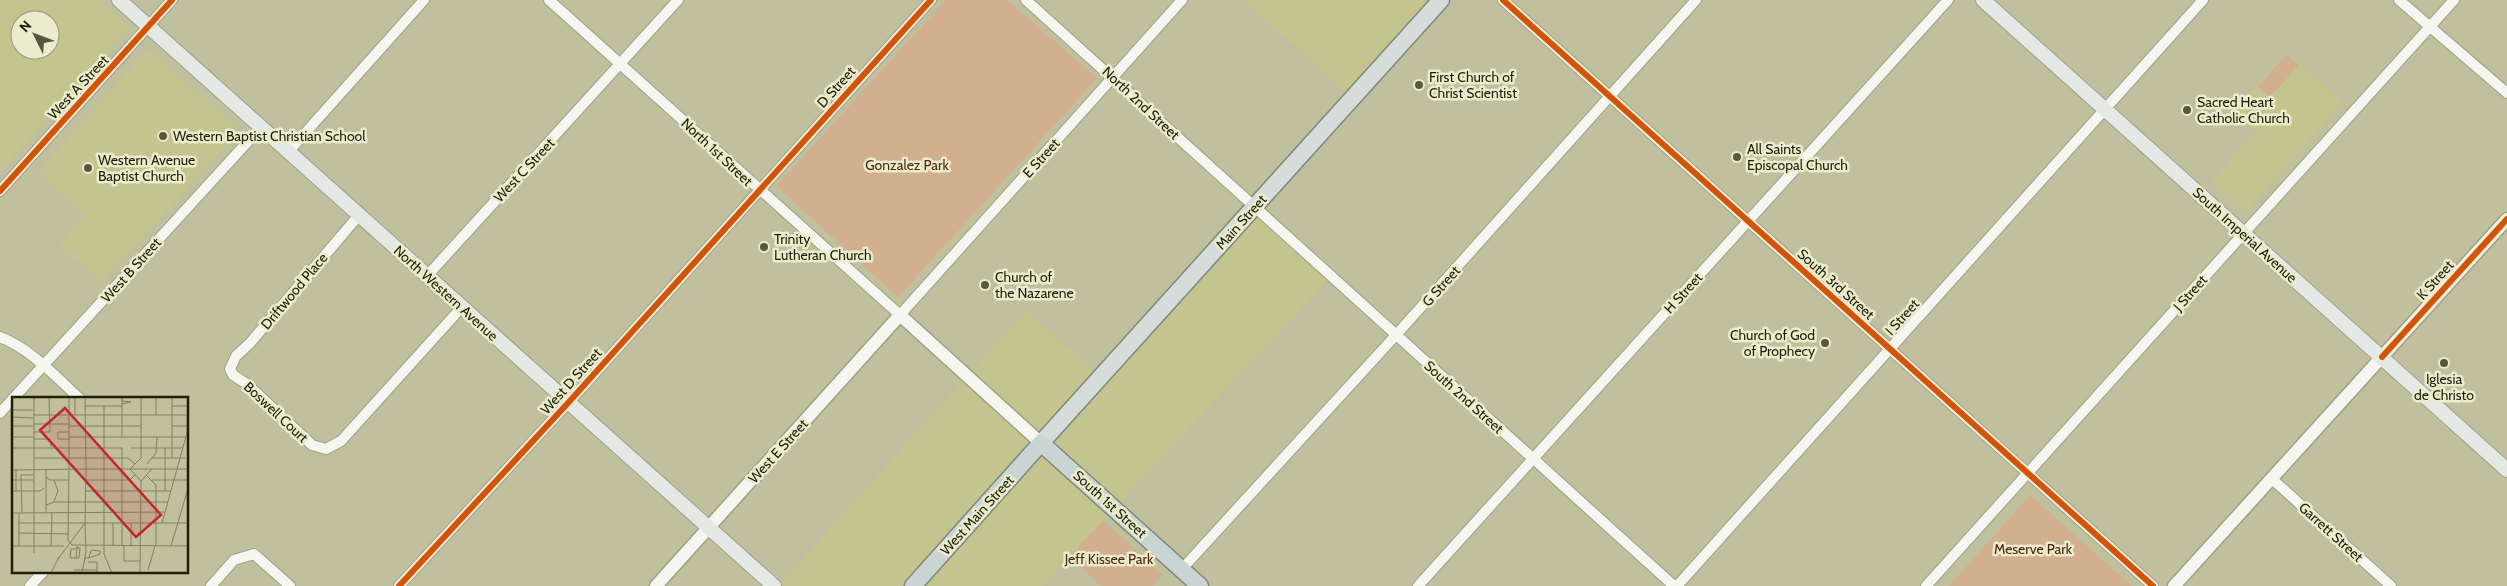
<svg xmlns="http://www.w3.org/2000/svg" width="2507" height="586" font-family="Cabin,sans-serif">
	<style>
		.built { fill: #c4c48e; fill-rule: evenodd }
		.green { fill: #d2b08f }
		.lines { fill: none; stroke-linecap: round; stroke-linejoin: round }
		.minor-casing { stroke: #a0a086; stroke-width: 12 }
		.tertiary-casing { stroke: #a0a086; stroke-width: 15 }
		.secondary-casing { stroke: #a0a086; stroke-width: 16 }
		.primary-casing { stroke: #7d897d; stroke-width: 19 }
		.trunk-casing { stroke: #7d897d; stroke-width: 19 }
		.minor { stroke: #f6f6f0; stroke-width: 10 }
		.tertiary { stroke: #f6f6f0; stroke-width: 12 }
		.secondary { stroke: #e5e9e5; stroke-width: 14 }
		.primary { stroke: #d5dcda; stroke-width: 16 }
		.trunk { stroke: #cad4d2; stroke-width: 16 }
		.cycleway-casing { stroke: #ebecce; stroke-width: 9 }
		.cycleway { stroke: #d4530b; stroke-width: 6 }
		.poi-dot { fill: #57573b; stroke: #ebecce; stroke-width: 2 }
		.labels { text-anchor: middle; stroke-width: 5; stroke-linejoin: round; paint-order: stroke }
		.poi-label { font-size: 14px; fill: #1f1f06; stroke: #ebecce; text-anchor: start }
		.street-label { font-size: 14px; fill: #1f1f06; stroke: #ebecce }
		.park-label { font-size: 14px; fill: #51270f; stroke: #ebecce }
		.inset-road { fill: none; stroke: #808061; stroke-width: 1 }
		.view { fill: #c42725; fill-opacity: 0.15; stroke: #c42725; stroke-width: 2.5 }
		.inset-edge { fill: none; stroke: #1f1f06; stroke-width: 2.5 }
	</style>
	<rect width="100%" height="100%" fill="#c0c09e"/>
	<path class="built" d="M0,0H98L129,27L0,171ZM20,20H50V50H20Z
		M1243,0H1441L1353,98Z
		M148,49L239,131L101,282L59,245L85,215L38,172Z
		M2287,52L2343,102L2245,212L2211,182L2256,132L2233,112Z
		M1254,207L1331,276L1042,586H778L1026,311L1102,377Z"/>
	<path class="green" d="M946,0H1007L1097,78L898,297L776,186Z
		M2287,54L2299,65L2270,97L2258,86Z
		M2030,495L2132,586H1949Z
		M1103,520L1163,574L1152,586H1101L1069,557Z"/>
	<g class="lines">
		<g class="minor-casing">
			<path id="minor" d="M549,0L900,315L1182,0
				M1026,0L1674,586
				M1503,0L2153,586
				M2399,0L2507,93
				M289,151L424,0
				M0,191L172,0
				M360,214L250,343L236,356L230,369L233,375L247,384L312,445L326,449L341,441L462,307
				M427,276L678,0
				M0,337C31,349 55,376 79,398
				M0,413L262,126
				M2272,479L2391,586
				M1182,569L1396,335L1696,0
				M30,586L43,572
				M211,586L234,560L254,554L290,586
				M399,586L568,403L931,0
				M1418,586L1948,0
				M1677,586L2203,0
				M1926,586L2454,0"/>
		</g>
		<g class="tertiary-casing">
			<path id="tertiary" d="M656,586L900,315L1041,443
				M2174,586L2507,219"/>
		</g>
		<g class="secondary-casing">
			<path id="secondary" d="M119,0L774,586
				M1983,0L2507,470"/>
		</g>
		<g class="primary-casing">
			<path id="primary" d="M1041,443L1441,0"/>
		</g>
		<g class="trunk-casing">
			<path id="trunk" d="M913,586L1041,443L1200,586"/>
		</g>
		<use href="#minor" class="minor"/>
		<use href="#tertiary" class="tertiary"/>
		<use href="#secondary" class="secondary"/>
		<use href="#primary" class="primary"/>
		<use href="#trunk" class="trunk"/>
		<g class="cycleway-casing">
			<path id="cycleway" d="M1503,0L2153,586
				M0,191L172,0
				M2382,357L2507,219
				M399,586L568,403L931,0"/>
		</g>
		<use href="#cycleway" class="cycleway"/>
	</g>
	<g class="poi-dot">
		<circle cx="1419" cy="85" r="5"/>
		<circle cx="2187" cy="110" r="5"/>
		<circle cx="163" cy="136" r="5"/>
		<circle cx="1737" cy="157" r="5"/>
		<circle cx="88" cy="168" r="5"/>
		<circle cx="764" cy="247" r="5"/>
		<circle cx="985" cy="285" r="5"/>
		<circle cx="1825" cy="343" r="5"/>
		<circle cx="2444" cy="363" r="5"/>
	</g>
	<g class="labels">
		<g class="poi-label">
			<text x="1429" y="82">First Church of<tspan x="1429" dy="16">Christ Scientist</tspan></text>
			<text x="2197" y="107">Sacred Heart<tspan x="2197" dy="16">Catholic Church</tspan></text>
			<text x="173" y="141">Western Baptist Christian School</text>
			<text x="1747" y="154">All Saints<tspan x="1747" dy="16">Episcopal Church</tspan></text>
			<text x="98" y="165">Western Avenue<tspan x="98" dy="16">Baptist Church</tspan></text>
			<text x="774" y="244">Trinity<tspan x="774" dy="16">Lutheran Church</tspan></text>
			<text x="995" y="282">Church of<tspan x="995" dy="16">the Nazarene</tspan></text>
			<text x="1815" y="340" text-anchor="end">Church of God<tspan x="1815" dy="16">of Prophecy</tspan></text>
			<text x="2444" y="384" text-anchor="middle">Iglesia<tspan x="2444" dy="16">de Christo</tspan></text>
		</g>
		<g class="street-label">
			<text transform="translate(78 87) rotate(-47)" y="5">West A Street</text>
			<text transform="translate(836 87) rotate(-48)" y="5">D Street</text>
			<text transform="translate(1141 103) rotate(43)" y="5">North 2nd Street</text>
			<text transform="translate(717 152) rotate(43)" y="5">North 1st Street</text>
			<text transform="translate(1041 158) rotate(-48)" y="5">E Street</text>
			<text transform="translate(524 170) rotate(-47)" y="5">West C Street</text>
			<text transform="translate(1241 222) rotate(-48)" y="5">Main Street</text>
			<text transform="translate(2245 235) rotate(42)" y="5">South Imperial Avenue</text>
			<text transform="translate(131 270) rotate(-48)" y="5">West B Street</text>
			<text transform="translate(2435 280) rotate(-48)" y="5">K Street</text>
			<text transform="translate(1836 284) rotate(42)" y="5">South 3rd Street</text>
			<text transform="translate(1441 286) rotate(-48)" y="5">G Street</text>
			<text transform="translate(294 291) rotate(-50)" y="5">Driftwood Place</text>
			<text transform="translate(446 293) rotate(42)" y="5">North Western Avenue</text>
			<text transform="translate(1683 293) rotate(-48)" y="5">H Street</text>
			<text transform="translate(2190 293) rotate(-48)" y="5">J Street</text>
			<text transform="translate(1902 317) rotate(-48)" y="5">I Street</text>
			<text transform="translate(571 381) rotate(-48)" y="5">West D Street</text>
			<text transform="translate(1464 397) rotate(42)" y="5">South 2nd Street</text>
			<text transform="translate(276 412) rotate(43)" y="5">Boswell Court</text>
			<text transform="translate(778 451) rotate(-48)" y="5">West E Street</text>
			<text transform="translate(1110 504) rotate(42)" y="5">South 1st Street</text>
			<text transform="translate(977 515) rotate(-48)" y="5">West Main Street</text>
			<text transform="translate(2331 532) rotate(42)" y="5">Garrett Street</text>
		</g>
		<g class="park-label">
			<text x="907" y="170">Gonzalez Park</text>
			<text x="2033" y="554">Meserve Park</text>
			<text x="1109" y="564">Jeff Kissee Park</text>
		</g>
	</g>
	<g transform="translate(12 397)">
		<rect width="176" height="176" fill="#c0c09e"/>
		<path class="inset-road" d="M57,0V72M73,0L74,72M110,0V40M129,0V61M144,0V18M110,4L119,5L110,7M73,9H110M92,9V157L100,176M160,9H176M0,13H21M21,18H176M63,18V0M0,20L21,21M21,27H57M0,29H21M57,29H129M160,29H177M21,35H38L37,0M0,40H21M57,40H174M21,42H38L39,50M57,42H46V35H57M0,51H110V149M119,51H171M153,51V94M22,61H116L123,67M140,61H173M160,61V0M135,67L144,56L145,40M34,72V115M74,72H177M118,72L129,61M118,72L129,84M165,72L175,36L176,0M0,73L74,72L73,126L46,162M57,73L56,143L60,148L177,149M134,78L144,88V149M34,80L38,83H57M0,83H21M42,83L46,94L42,104M74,83H118L123,78M140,83H177M129,84L140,72M0,94H28L32,91M4,94V72M74,94H159M34,108L42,105H156M10,115L9,78H21M0,116L153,115M7,126H177M150,126L165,72M7,136L57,137M0,149H52M7,149V116M39,149L40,115M65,149L64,161H67L68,151H65M101,149V126M112,149V164H128M119,149V126M159,149L177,88M22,156V0M64,161H58L59,152H64M72,161H77L79,153L88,154V157L77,161M76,165H85V176M62,173H85M136,173L143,149M39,176L47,160M70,176L74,155L73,127M128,176L129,84"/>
		<path class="view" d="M53,11L149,118L124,140L28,33Z"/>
		<rect width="176" height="176" class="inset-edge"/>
	</g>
	<g transform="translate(35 35) rotate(312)"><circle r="24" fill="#ebecce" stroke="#999a7e"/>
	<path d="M0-4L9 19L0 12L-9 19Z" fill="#57573b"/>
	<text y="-8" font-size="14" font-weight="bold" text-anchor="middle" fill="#1f1f06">N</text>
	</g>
</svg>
